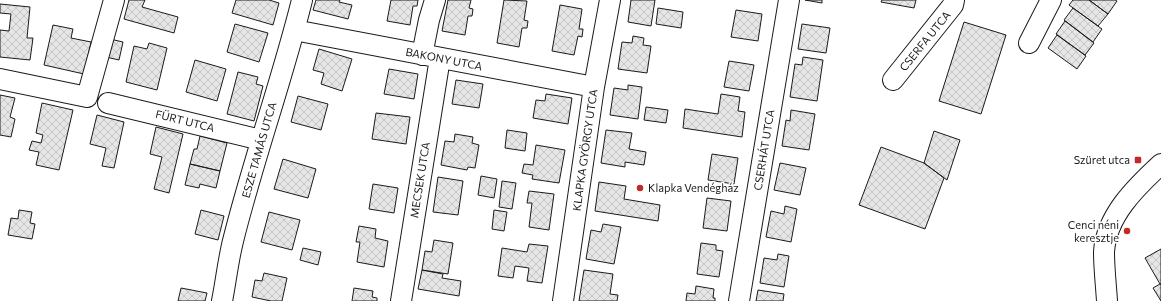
<svg xmlns="http://www.w3.org/2000/svg" width="1161" height="301" font-family="Commissioner,sans-serif">
	<style>
		.building { fill: url(#building-cross-hatch); stroke: #1a1a1a }
		.lines { fill: none; stroke-linecap: round; stroke-linejoin: round }
		.minor-casing { stroke: #1a1a1a; stroke-width: 22 }
		.minor { stroke: #fff; stroke-width: 20 }
		.poi-dot { fill: #c62828; stroke: #fff; stroke-width: 1.5 }
		.labels { text-anchor: middle; stroke-width: 3; stroke-linejoin: round; paint-order: stroke }
		.street-label { font-size: 11px; fill: #1a1a1a; stroke: #fff }
		.poi-label { font-size: 11px; fill: #1a1a1a; stroke: #fff; text-anchor: end }
	</style>
	<defs>
		<pattern id="building-cross-hatch" width="8" height="8" patternUnits="userSpaceOnUse"><rect width="8" height="8" fill="#e6e6e6"/><path d="M0 0l8 8M0 8l8-8" fill="none" stroke="#c5c5c5"/></pattern>
	</defs>
	<rect width="100%" height="100%" fill="#fff"/>
	<path class="building" d="M129,0H145L142,7L178,17L174,33L124,19Z
		M236,0H269L279,3L273,25L232,13Z
		M316,0H340L339,2L352,5L348,19L313,10Z
		M391,0H418L417,6H413L410,25L387,21Z
		M448,0H471L469,8L473,9L472,16H468L465,35L442,31Z
		M504,0L527,1L524,20L528,21L527,28H522L519,47L497,43Z
		M631,0H655L651,26L628,22Z
		M805,0H822V3Z
		M882,0H916L914,8L881,2Z
		M1073,0H1089L1108,14L1098,26L1069,5Z
		M1089,0H1115L1117,1L1108,14Z
		M0,4L30,7L27,38H33L30,60L0,57V30L9,31L11,14L0,13Z
		M560,5L582,9L579,29H583L582,37L578,36L574,55L552,51Z
		M658,8L683,12L681,28L656,24Z
		M1073,8L1102,29L1093,42L1064,20Z
		M736,10L762,14L758,41L731,37Z
		M1065,21L1094,43L1085,55L1056,34Z
		M964,22L1006,35L981,114L939,101Z
		M235,24L268,33L259,62L227,52Z
		M802,24L830,28L826,53L798,49Z
		M53,25L73,29L71,38L91,42L84,74L44,65Z
		M1057,35L1086,56L1077,69L1048,48Z
		M633,36L644,38L643,45L651,46L647,73L618,69L622,42L632,43Z
		M110,39L123,42L119,60L106,57Z
		M149,43L167,48L157,90L126,82L134,46L147,49Z
		M319,49L352,59L342,91L321,84L324,73L313,70Z
		M803,57L823,60L817,101L790,97L795,64L802,65Z
		M195,60L226,69L217,101L186,92Z
		M729,61L754,65L749,91L724,87Z
		M389,69L418,74L414,99L384,94Z
		M238,72L258,77L256,84L263,86L254,121L227,114Z
		M456,80L483,84L479,108L452,104Z
		M628,85L642,87L638,119L610,115L614,88L628,90Z
		M546,94L572,98L568,124L533,118L536,100L545,101Z
		M721,94L740,97L738,111L745,112L742,137L683,128L685,109L718,114Z
		M0,95L15,98L10,117L15,119L11,137L0,135Z
		M298,96L328,104L321,130L291,122Z
		M42,103L73,110L59,170L36,165L39,152L29,150L32,141L41,143L43,135L36,133Z
		M646,107L668,110L666,123L644,120Z
		M791,110L815,114L809,150L782,146L786,120L790,121Z
		M376,113L410,117L406,144L372,139Z
		M97,115L124,122L114,168L102,166L106,148L90,144Z
		M156,127L183,134L169,193L154,189L162,157L150,154Z
		M507,130L527,133L525,151L505,148Z
		M606,130L632,133L629,149L646,152L644,165L625,162V167L601,163Z
		M934,131L960,140L947,180L924,163Z
		M455,134L473,137L472,143L479,145L475,168L468,167L467,170L441,165L445,141L454,142Z
		M200,136L227,143L220,171L190,164L194,149H197Z
		M536,145L565,150L559,183L532,179L533,175L522,173L524,164L533,165Z
		M881,147L924,163L944,178L925,229L859,205Z
		M712,154L738,158L734,184L708,180Z
		M283,159L316,169L308,198L274,189Z
		M780,163L806,168L800,195L774,190Z
		M190,164L220,171L216,188L200,184L199,188L185,185Z
		M481,176L497,179L494,198L478,195Z
		M438,177L463,181L458,215L433,212Z
		M502,181L516,183L512,209L499,207Z
		M599,182L626,186L624,199L660,205L658,221L595,211Z
		M373,184L398,188L394,213L369,209Z
		M529,191L554,194L549,230L529,227L532,203H527Z
		M707,198L731,201L727,231L703,228Z
		M785,206L797,209L791,242L766,237L771,211L784,214Z
		M19,210L32,212L30,223L35,224L32,239L8,235L11,218L18,219Z
		M201,210L224,216L218,240L195,234Z
		M494,210L507,212L504,231L492,229Z
		M269,212L300,220L292,250L261,242Z
		M603,224L621,227L614,264L586,259L591,230L601,232Z
		M359,226L376,229L375,238L388,241L384,267L357,262L360,242H356Z
		M434,240L453,243L448,274L422,270L425,251L432,252Z
		M701,243L716,245V250L723,251L719,277L697,274Z
		M529,244L548,246L542,283L527,281L529,268L515,266L513,278L498,276L502,248L527,252Z
		M303,248L321,252L318,265L300,260Z
		M1161,249V284H1160L1145,258Z
		M778,254L789,256L784,287L760,283L764,258L777,260Z
		M422,270L443,274L442,278L461,281L459,296L418,289Z
		M584,270L613,274L610,294L618,295L617,301H579Z
		M264,273L287,278L282,301H271L252,297L255,280L262,281Z
		M1160,284H1161V301L1153,288Z
		M696,286L714,289L713,298H715V301H686L687,293L695,294Z
		M181,288L207,293L205,301H178Z
		M354,288L373,291L372,297L377,298V301H352Z
		M758,290L784,294L783,301H756Z"/>
	<g class="lines">
		<g class="minor-casing">
			<path id="minor" d="M294,30L594,87
				M1029,43L1051,0
				M422,55L429,20L435,0
				M0,79L87,97L114,0
				M893,80L953,5L954,0
				M108,103L261,140
				M222,301C226,281 228,261 233,241C253,160 282,81 302,0
				M401,301L440,58
				M563,301L594,87L610,0
				M739,301L789,0
				M1107,301C1106,285 1104,268 1104,252C1106,216 1136,187 1161,164"/>
		</g>
		<use href="#minor" class="minor"/>
	</g>
	<g class="poi-dot">
		<rect x="1134" y="156" width="8" height="8" rx="2"/>
		<circle cx="640" cy="188" r="4"/>
		<circle cx="1127" cy="231" r="4"/>
	</g>
	<g class="labels">
		<g class="street-label">
			<text transform="translate(925 41) rotate(-51)" y="4">CSERFA UTCA</text>
			<text transform="translate(444 59) rotate(11)" y="4">BAKONY UTCA</text>
			<text transform="translate(185 121) rotate(14)" y="4">FÜRT UTCA</text>
			<text transform="translate(259 150) rotate(-74)" y="4">ESZE TAMÁS UTCA</text>
			<text transform="translate(585 150) rotate(-82)" y="4">KLAPKA GYÖRGY UTCA</text>
			<text transform="translate(764 150) rotate(-81)" y="4">CSERHÁT UTCA</text>
			<text transform="translate(420 180) rotate(-81)" y="4">MECSEK UTCA</text>
		</g>
		<g class="poi-label">
			<text x="1130" y="164">Szüret utca</text>
			<text x="648" y="192" text-anchor="start">Klapka Vendégház</text>
			<text x="1119" y="229">Cenci néni<tspan x="1119" dy="13">keresztje</tspan></text>
		</g>
	</g>
</svg>
